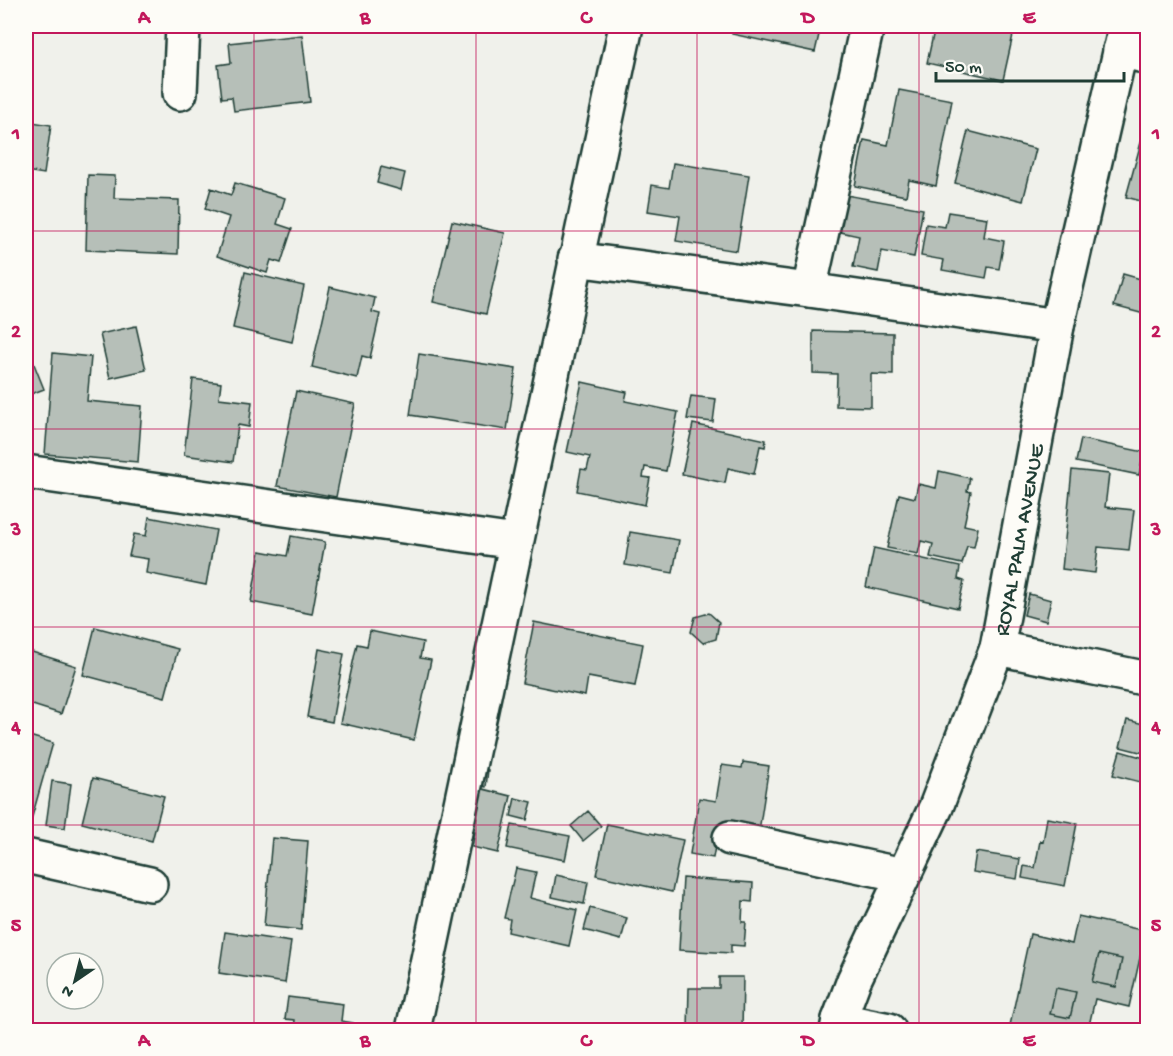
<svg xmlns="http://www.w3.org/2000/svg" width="1173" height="1056" font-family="'Gochi Hand',sans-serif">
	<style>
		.building { fill: #b6bfb8; stroke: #1f3d34; stroke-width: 1.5; fill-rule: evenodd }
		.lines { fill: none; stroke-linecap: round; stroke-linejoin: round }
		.minor-casing { stroke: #1f3d34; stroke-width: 38 }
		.minor { stroke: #fdfcf7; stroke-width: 33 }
		.grid { fill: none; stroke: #c2185b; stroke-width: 1.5; stroke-opacity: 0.55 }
		.labels { text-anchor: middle; stroke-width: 5; stroke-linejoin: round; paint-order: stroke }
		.street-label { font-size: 22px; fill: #1f3d34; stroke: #fdfcf7 }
		.neatline { fill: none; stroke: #c2185b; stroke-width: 2 }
		.grid-label { font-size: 20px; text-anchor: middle; font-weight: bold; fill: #c2185b }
	</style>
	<rect width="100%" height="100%" fill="#f0f1eb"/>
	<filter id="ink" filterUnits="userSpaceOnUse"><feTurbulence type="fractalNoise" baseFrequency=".0167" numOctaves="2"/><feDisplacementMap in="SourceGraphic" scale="12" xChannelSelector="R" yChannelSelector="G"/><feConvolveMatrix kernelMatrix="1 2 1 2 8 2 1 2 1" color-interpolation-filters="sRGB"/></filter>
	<g filter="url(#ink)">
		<path class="building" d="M734,26H821L815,52L732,34Z
			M935,26H1015L1003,80L927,63Z
			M302,35L310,102L234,111L232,97L222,98L218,65L231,63L229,43Z
			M899,90L952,100L936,186L909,180L906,196L855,186L864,140L888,145Z
			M26,121L51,125L44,174L26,171Z
			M968,131L1036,149L1023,201L955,183Z
			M1143,135L1148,137V203L1126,197Z
			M673,163L749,175L737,251L676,241L680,216L648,211L652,185L669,188Z
			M381,167L405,173L401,190L377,183Z
			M88,175L115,176L114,198L179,200L178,254L86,250Z
			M235,183L285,198L277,224L292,229L281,263L271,260L267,273L217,256L229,217L205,209L211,188L231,195Z
			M846,195L923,209L914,257L882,251L878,272L853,267L859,236L840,232Z
			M948,212L987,218L984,237L1004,241L999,269L988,267L986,278L942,270L944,260L921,256L926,224L945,227Z
			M26,215H34V266H26Z
			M452,221L505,233L486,314L433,302Z
			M245,272L304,286L292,342L233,328Z
			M1123,274L1148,281V315L1114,306Z
			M330,287L375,298L372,312L380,314L370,358L362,356L357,378L312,367Z
			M136,326L146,370L110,378L100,334Z
			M813,331L893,333V375L871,374V407L836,406L837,374L813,373Z
			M26,344L44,389L26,396Z
			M53,353L91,357L87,401L142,406L138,462L45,454Z
			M419,354L516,369L507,430L410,415Z
			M193,379L221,383L219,398L252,402L249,427L238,425L233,462L184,455Z
			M582,382L627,392L625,401L678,412L666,471L645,467L643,477L650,478L645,505L577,491L581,469L587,470L590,457L567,452Z
			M296,391L355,404L336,497L277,486Z
			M691,396L716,399L713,422L687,419Z
			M693,424L766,440L765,447L760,446L754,474L728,468L725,483L682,474Z
			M1081,439L1144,452L1139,475L1076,462Z
			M1072,470L1109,474L1105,507L1134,510L1129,550L1098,547L1095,573L1062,569Z
			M939,471L970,478L967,491L971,492L964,525L978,528L974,547L967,546L962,564L930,557L933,544L921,541L918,554L887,548L899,494L915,498L918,484L936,488Z
			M149,517L216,530L206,585L146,573L148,559L129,556L134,534L146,536Z
			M630,532L679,540L673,573L625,565Z
			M291,536L325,542L312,614L251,602L260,551L287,556Z
			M874,548L960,567L958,579L964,581L958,608L866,587Z
			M1029,594L1051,600L1046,621L1024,615Z
			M709,613L719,622L716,639L703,643L691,632L695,617Z
			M534,622L643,644L635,686L588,677L585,696L522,683Z
			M95,627L178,649L165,697L83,675Z
			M370,631L423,642L420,658L431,660L414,740L340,723L357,644L367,646Z
			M319,649L344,654L332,722L307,717Z
			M29,651L76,666L61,714L26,703V662Z
			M1127,720L1148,725V754L1120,747Z
			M26,735L53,743L26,838Z
			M1120,751L1148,759V784L1113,775Z
			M743,762L769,766L759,831L719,824L713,858L690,854L699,798L716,801L722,765L742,768Z
			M475,768L488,770L486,787L472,785Z
			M93,778L164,796L152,841L82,823Z
			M52,781L71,784L65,828L46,825Z
			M479,788L511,796L498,853L472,847L475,832L469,831Z
			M515,798L532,802L527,820L511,816Z
			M588,811L601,826L583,841L571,826Z
			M1047,818L1077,823L1065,886L1022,878L1024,866L1035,868L1040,841L1043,842Z
			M607,824L683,840L672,892L596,875Z
			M512,825L570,836L565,860L507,848Z
			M272,838L308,841L301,930L264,926Z
			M976,852L1020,859L1017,879L973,872Z
			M516,868L536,872L530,898L577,910L569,946L508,932L510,919L504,918Z
			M556,875L588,882L584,904L552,897Z
			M683,878L753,883L752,902L743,901L742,922H746L744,946L731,945V953L679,950Z
			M590,908L627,918L621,940L584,930Z
			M1078,916L1146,931L1129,1007L1095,999L1088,1030H1009L1030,934L1072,944ZM1099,954L1122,959L1116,987L1092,982ZM1056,988L1076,992L1070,1018L1050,1014Z
			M225,932L291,942L285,983L219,973Z
			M1099,954L1122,959L1116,987L1092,982Z
			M719,977H743L742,1030H688L689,988H719Z
			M1056,988L1076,992L1070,1018L1050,1014Z
			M288,997L343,1004L341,1021L353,1023V1030H294L295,1020L285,1019Z"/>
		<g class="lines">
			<g class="minor-casing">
				<g id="minor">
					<path d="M1120,50L1148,57"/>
					<path d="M180,93L183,26"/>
					<path d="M575,259L809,290L1057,326"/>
					<path d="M809,290L867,26"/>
					<path d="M26,472L515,542"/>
					<path d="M997,648L1148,679"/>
					<path d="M730,838L903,875"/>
					<path d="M26,856L150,884"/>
					<path d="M839,1020L889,1030"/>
					<path d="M413,1030L626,26"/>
					<path id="s1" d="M837,1030L839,1020L854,980L936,807L997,648L1057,326L1126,26"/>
				</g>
			</g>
			<use href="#minor" class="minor"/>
		</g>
	</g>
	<path class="grid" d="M254,26V1030M476,26V1030M697,26V1030M919,26V1030M26,231H1148M26,429H1148M26,627H1148M26,825H1148"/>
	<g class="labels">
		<g class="street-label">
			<text dy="8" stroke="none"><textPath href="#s1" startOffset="525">ROYAL PALM AVENUE</textPath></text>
		</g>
	</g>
	<rect width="1173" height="1056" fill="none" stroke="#fdfcf7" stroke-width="66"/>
	<g transform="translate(75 981) rotate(215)"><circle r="28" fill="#fdfcf7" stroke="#a4b0a9" stroke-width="1.5"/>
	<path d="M0-4.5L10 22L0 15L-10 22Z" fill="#1f3d34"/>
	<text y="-9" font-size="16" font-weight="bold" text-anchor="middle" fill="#1f3d34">N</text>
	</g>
	<path d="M936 72v9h188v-9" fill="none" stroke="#1f3d34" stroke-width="3"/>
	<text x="945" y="72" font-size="18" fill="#1f3d34" stroke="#fdfcf7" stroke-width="4.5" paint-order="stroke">50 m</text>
	<rect x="33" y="33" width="1107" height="990" class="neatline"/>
	<g class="grid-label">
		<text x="144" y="23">A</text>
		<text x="365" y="23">B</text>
		<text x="586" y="23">C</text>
		<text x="808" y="23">D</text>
		<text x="1029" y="23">E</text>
		<text x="16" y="139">1</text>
		<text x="1156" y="139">1</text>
		<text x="16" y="337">2</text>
		<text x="1156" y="337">2</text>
		<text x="16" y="535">3</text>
		<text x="1156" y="535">3</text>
		<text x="16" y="733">4</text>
		<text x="1156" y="733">4</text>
		<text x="16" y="931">5</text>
		<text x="1156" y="931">5</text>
		<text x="144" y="1046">A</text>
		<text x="365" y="1046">B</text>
		<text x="586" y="1046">C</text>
		<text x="808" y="1046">D</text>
		<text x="1029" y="1046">E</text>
	</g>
</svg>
